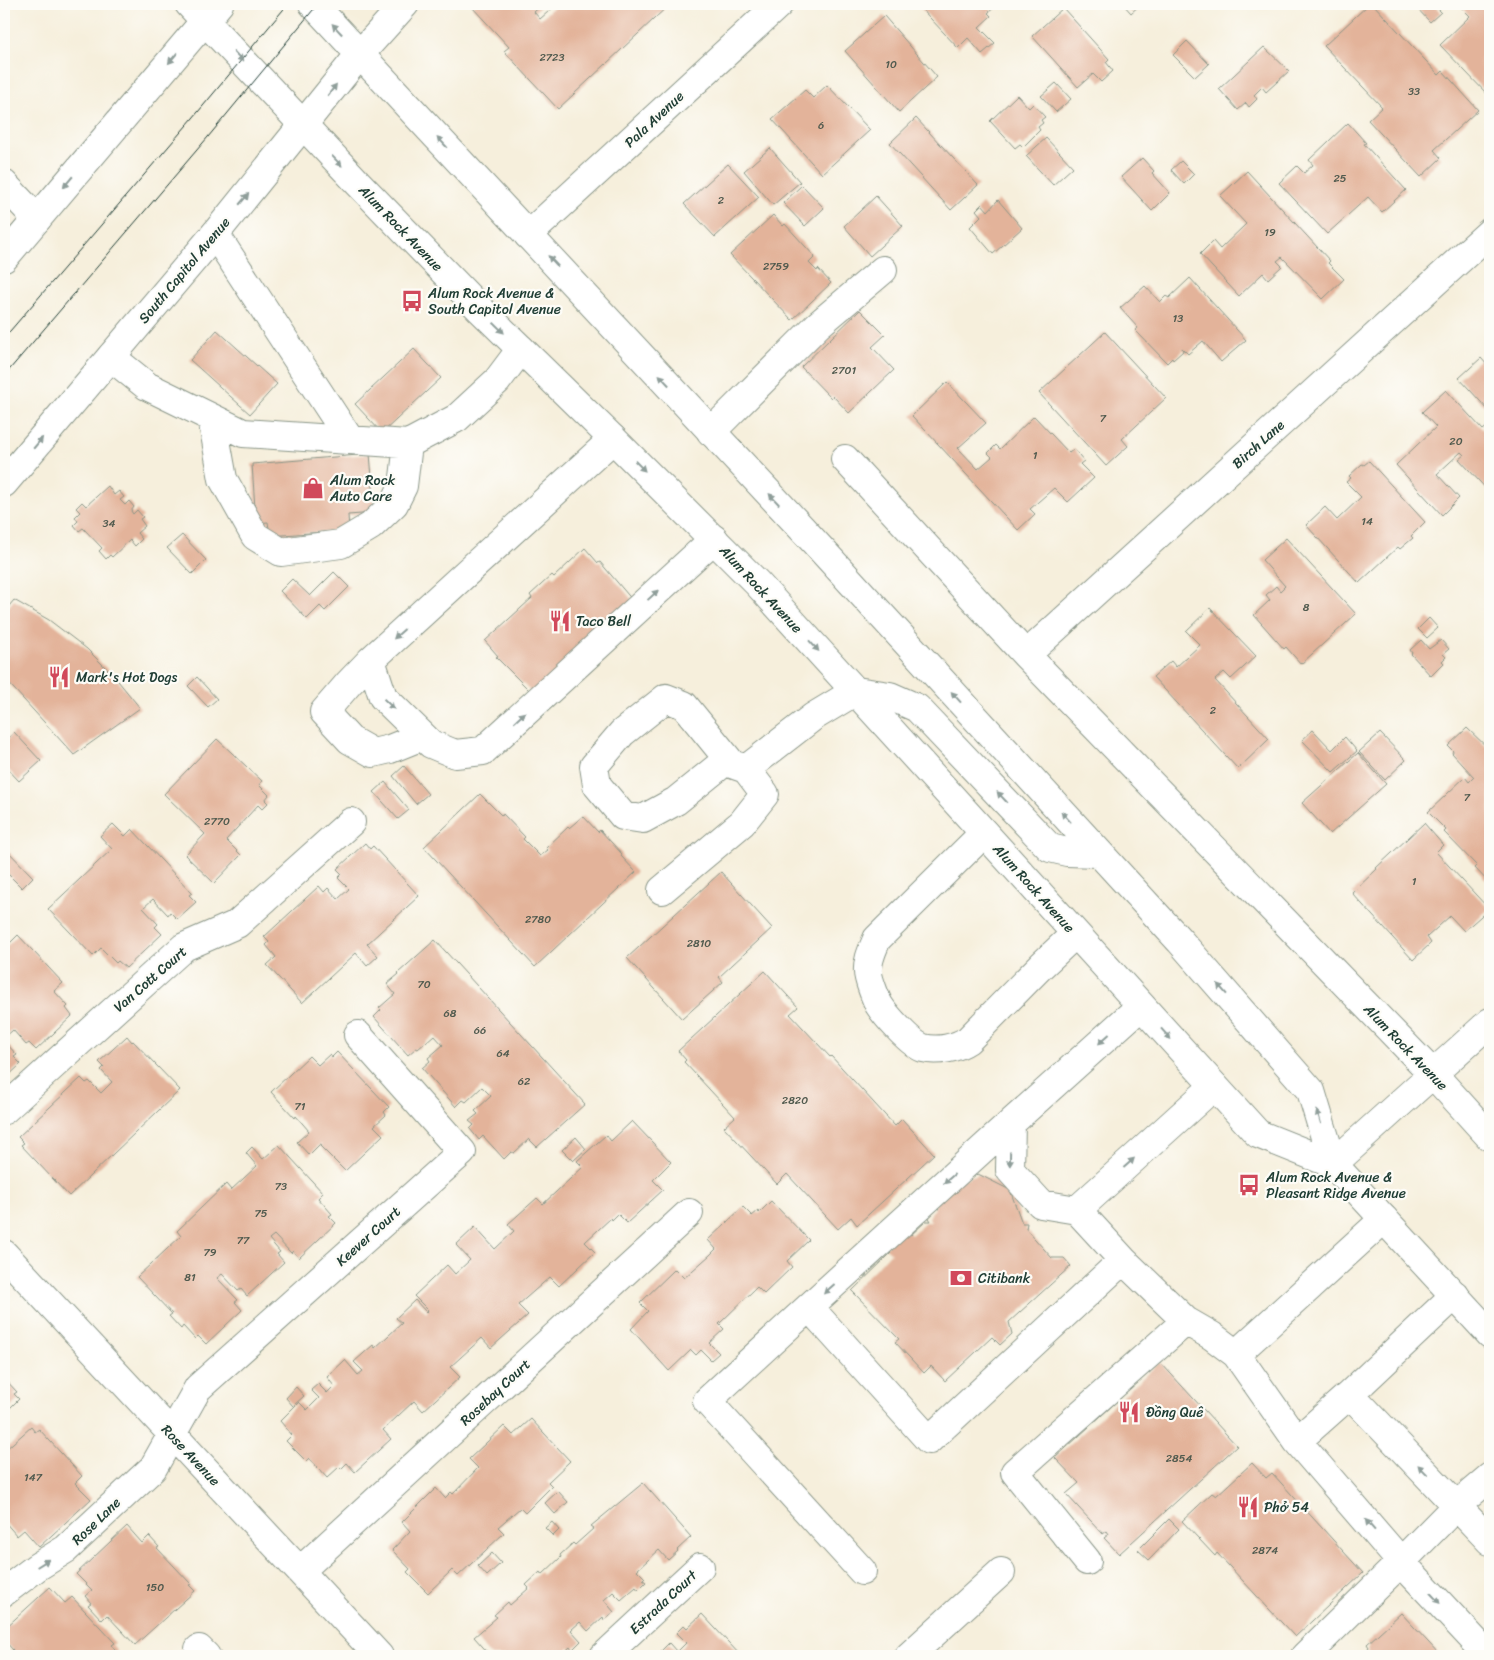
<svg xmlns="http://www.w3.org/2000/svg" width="1494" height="1660" font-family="Sriracha,sans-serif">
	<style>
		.building { fill: #e3b39a }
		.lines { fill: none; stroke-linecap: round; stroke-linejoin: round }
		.minor-casing { stroke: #8a9688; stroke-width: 30 }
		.major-casing { stroke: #8a9688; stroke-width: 30 }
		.minor { stroke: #fff; stroke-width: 28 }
		.major { stroke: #fff; stroke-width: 28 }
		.tram { stroke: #1f3d34; stroke-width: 1 }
		.oneway { fill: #8f9e9a }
		.labels { text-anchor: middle; stroke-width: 4.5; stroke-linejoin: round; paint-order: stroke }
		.number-label { font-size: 11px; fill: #505a4e }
		.street-label { font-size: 14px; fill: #1f3d34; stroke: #fdfcf7 }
		.poi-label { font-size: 14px; fill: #1f3d34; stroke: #fdfcf7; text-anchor: start }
	</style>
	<rect width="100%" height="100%" fill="#fdfcf7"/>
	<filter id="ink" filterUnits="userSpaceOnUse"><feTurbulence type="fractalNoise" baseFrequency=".02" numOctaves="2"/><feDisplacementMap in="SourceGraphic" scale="10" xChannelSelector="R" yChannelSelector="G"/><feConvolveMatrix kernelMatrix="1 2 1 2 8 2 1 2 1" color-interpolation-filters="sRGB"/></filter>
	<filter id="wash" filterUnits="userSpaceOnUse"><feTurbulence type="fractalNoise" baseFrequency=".0096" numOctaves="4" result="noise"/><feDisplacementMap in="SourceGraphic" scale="20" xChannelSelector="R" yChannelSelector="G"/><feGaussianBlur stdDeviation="1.12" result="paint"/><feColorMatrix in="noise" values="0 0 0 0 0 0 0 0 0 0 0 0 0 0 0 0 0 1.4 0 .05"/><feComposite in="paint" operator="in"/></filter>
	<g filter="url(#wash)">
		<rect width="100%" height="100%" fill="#f6efdc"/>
		<g id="blocks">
			<path class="building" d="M475,4H543L534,12L540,19L557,4H670L558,109L504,51L509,47L472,7Z
				M917,4H998L988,13L991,16L979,27L995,43L982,54L968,38L958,48Z
				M1123,4H1141L1131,13Z
				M1369,4H1373L1439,75L1443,71L1478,110L1434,150L1441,158L1421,177L1368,120L1382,107L1324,46Z
				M1413,4H1433L1441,12L1430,22Z
				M1463,4H1490V95L1489,96L1440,45L1470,16L1460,6Z
				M1063,8L1109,59L1106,62L1113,71L1101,82L1093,74L1078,87L1032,36Z
				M884,16L937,77L899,112L845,51Z
				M1187,41L1209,64L1195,77L1173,55Z
				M1264,47L1289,71L1266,92L1262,87L1254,95L1257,99L1249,107L1246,103L1238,110L1219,89Z
				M1056,83L1071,99L1056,112L1041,96Z
				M827,85L870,130L822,174L772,119L805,90L813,98Z
				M1017,95L1029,108L1033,104L1045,117L1041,120L1043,123L1038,127L1040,130L1023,147L1020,144L1015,148L990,121Z
				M916,118L978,185L951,210L890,143Z
				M1348,123L1366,143L1364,144L1406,190L1382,212L1368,197L1327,234L1279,183L1297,166L1304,173L1313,165L1309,160Z
				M1046,138L1073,167L1053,185L1026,156Z
				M770,148L800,182L773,205L744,171Z
				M1142,158L1154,171L1152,173L1170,193L1152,211L1121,177Z
				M1181,161L1194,174L1184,184L1171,170Z
				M728,164L759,197L715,237L684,204Z
				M1247,171L1330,261L1328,263L1344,279L1323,299L1282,257L1277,261L1282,266L1268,279L1263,273L1239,296L1200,254L1213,241L1220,249L1246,224L1220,196Z
				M802,185L824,208L805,226L783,203Z
				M876,196L903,226L870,256L844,226Z
				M998,200L1022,228L993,254L970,227L981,216L976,210L982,204L988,211Z
				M773,215L783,226L785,224L815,257L809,263L817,271L818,269L831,283L792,320L730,255Z
				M1190,278L1246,340L1221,362L1203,341L1188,354L1182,348L1183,351L1173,360L1172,358L1167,363L1135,330L1138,328L1120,308L1145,286L1160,302L1166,296L1169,298Z
				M860,310L885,335L872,347L894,370L849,413L833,396L831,398L801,367Z
				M217,330L277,384L250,414L190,360Z
				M1105,332L1166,398L1122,439L1128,446L1106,466L1039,393Z
				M414,349L441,378L382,433L355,404Z
				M1481,358L1488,366L1490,364V412L1459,378Z
				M947,382L986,423L958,448L978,469L992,457L988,453L996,445L1000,449L1034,416L1069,453L1074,449L1084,461L1080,464L1094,478L1068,502L1054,488L1030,509L1035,514L1018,530L912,416Z
				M1446,390L1483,430L1489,425L1490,427V493L1459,459L1464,455L1461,452L1437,474L1459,498L1442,515L1396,465L1436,427L1422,412Z
				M370,454L375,513L348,515L349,530L270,536L268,522L256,523L252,464Z
				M1369,461L1425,522L1411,536L1413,538L1400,549L1398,547L1359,583L1306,525L1325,507L1337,520L1361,497L1346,482L1351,478L1349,476L1362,464L1364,465Z
				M108,486L114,495L119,491L124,497L120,500L125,505L129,501L134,507L131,511L133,514L137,510L143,517L140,519L145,526L137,533L142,539L135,546L130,540L112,557L110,555L106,559L99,551L102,548L83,528L79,531L74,525L78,521L75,517L80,512L76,508L82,502L86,506Z
				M182,535L206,560L192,574L167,548Z
				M1286,538L1356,614L1301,664L1286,647L1284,649L1254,615L1270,600L1266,595L1276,586L1280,591L1285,586L1262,560Z
				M585,548L598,563L600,562L634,602L534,695L496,657L498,656L485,641L532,598L530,595L552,575L554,577Z
				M334,572L349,587L325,611L320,606L307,619L280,591L292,579L310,596Z
				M14,600L49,620L87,649L114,676L140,708L74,755L4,678V612Z
				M1210,608L1256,656L1231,679L1224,672L1215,680L1269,739L1238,769L1153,677L1171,661L1176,667L1200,645L1186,631Z
				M1429,618L1438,628L1427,638L1418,629Z
				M1421,640L1429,649L1441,640L1449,649L1443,654L1446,657L1442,661L1444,663L1431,676L1411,654L1412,653L1410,650Z
				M197,677L217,699L208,707L188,686Z
				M1467,728L1490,750V884L1475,868L1477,866L1444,832L1446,830L1428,812L1465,777L1469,782L1474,777L1452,753L1453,751L1448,746Z
				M1313,730L1332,750L1345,737L1357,751L1333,772L1302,740Z
				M14,732L41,761L19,781L4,765V743Z
				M1380,733L1406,760L1385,780L1359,752Z
				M217,739L262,781L259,785L269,795L265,800L268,803L262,809L258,805L226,840L241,855L214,883L185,855L205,834L164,794Z
				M1358,753L1386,784L1330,834L1302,803Z
				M404,766L428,794L416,804L393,776Z
				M385,782L409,810L398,819L374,792Z
				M480,794L502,816L503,814L525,837L523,839L540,856L548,850L546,848L568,827L569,828L583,816L598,832L600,830L622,854L621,856L636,872L535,967L424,847Z
				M1424,823L1443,845L1436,852L1489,909L1464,931L1450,916L1427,937L1431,943L1413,960L1352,893L1377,869L1376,868Z
				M113,824L125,836L132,829L192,893L189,895L196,902L177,919L170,912L168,915L153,899L143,908L158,924L155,927L162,934L126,968L118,961L116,963L101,948L93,956L48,909L112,849L100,836Z
				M365,843L370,849L373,846L419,896L367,944L378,956L367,966L356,953L302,1003L267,965L276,957L266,945L269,942L264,937L319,886L324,892L328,888L338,899L349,889L338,878L342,874L337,869Z
				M4,847L33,877L22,888L4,870Z
				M721,872L772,928L719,977L723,982L682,1019L627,958Z
				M18,935L63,983L54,991L68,1006L66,1008L72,1016L36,1050L29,1043L26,1045L13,1030L4,1038V949Z
				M435,940L585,1104L537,1147L529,1139L514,1153L511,1152L504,1159L483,1136L479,1140L470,1129L474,1125L469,1121L478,1114L475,1111L491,1096L482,1087L466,1102L463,1100L456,1107L422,1068L430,1061L428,1058L443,1045L434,1035L418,1049L416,1048L408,1055L374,1017L381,1010L379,1008L395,994L387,984L399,974L398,973Z
				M765,971L798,1007L790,1014L830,1057L831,1056L895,1126L902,1119L934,1154L857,1225L851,1217L838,1229L787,1174L777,1184L724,1127L735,1117L684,1062L686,1060L678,1051Z
				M127,1036L132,1042L133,1041L180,1090L69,1196L21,1145L24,1143L18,1137L81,1078L86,1083L89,1081L101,1093L112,1082L101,1070L104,1067L99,1062Z
				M4,1041L17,1055L14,1057L21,1064L4,1080Z
				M337,1052L389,1107L384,1112L386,1115L374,1126L383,1135L345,1171L320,1146L322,1145L320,1144L309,1155L297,1142L309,1131L296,1116L295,1118L271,1092L309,1056L318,1065L330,1054L332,1057Z
				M632,1121L671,1162L653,1180L663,1190L627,1223L618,1214L612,1220L611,1218L585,1242L595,1252L559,1286L550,1277L518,1305L528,1315L491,1348L482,1338L450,1367L460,1377L423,1411L414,1401L383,1430L391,1439L355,1472L347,1463L341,1469L339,1467L327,1478L309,1458L306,1461L286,1441L292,1435L280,1421L299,1402L307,1410L319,1398L311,1390L318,1384L327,1393L334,1386L327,1377L345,1360L358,1375L363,1371L354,1362L373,1345L375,1348L402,1323L396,1318L415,1300L426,1312L428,1310L414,1296L447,1265L455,1274L470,1260L456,1245L475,1227L495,1249L514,1231L508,1224L537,1198L543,1204L583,1167L577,1161L606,1135L611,1141Z
				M576,1137L586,1149L573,1161L562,1150Z
				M279,1145L323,1193L318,1198L332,1214L329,1216L336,1223L299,1258L293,1251L291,1253L274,1235L269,1239L280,1252L277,1254L284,1262L247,1296L241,1289L238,1291L222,1274L217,1278L238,1300L235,1302L242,1310L206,1344L198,1336L195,1339L183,1326L181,1329L169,1316L172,1314L137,1277L181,1236L177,1231L226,1184L231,1190L257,1166L246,1153L252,1147L263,1159Z
				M978,1174L1010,1190L1022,1223H1027L1026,1229L1052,1258H1064L1071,1266L1009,1322L1012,1334L1000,1345L992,1337L945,1381L931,1366L924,1373L895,1342L899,1339L852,1291L891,1253L885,1247L904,1229L911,1235L926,1221H931L929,1218L944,1186Z
				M771,1201L809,1240L787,1261L792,1267L764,1294L757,1287L719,1324L724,1329L709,1343L719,1353L711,1360L701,1350L696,1355L691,1350L669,1371L631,1329L648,1311L640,1303L675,1269L684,1278L710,1255L716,1249L708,1240L743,1207L752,1216L758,1211L759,1213Z
				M1160,1362L1237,1446L1119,1554L1104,1538L1109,1534L1107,1531L1103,1534L1066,1494L1079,1483L1055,1458Z
				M4,1378L17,1392L14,1394L19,1399L4,1414Z
				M296,1387L304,1396L293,1406L286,1398Z
				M531,1419L570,1461L548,1482L552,1486L525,1513L520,1508L498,1527L504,1533L485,1551L458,1576L452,1570L428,1593L407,1572L410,1569L392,1550L410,1531L402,1522L436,1488L445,1498L451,1492L453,1494L478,1468L469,1459L504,1426L513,1435Z
				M31,1427L35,1432L39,1429L82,1476L75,1483L91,1499L39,1547L24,1530L17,1536L4,1521V1451Z
				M1252,1463L1266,1478L1272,1473L1363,1573L1295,1637L1217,1553L1215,1556L1182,1521L1212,1493L1216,1496Z
				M643,1483L691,1537L677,1550L678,1551L668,1560L659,1550L637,1570L645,1578L643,1580L646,1582L638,1590L636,1587L621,1600L613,1592L604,1600L614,1612L604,1620L603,1617L588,1631L580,1622L571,1630L581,1641L572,1650L570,1647L560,1656H552L548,1651L542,1656H491L474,1637L497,1617L494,1615L508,1602L510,1605L529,1588L526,1585L540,1572L542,1575L561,1557L560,1555L573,1543L575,1545L594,1528L591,1526Z
				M558,1491L568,1502L555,1514L545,1503Z
				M1169,1519L1179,1529L1149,1560L1138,1550Z
				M552,1522L559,1530L553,1536L545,1528Z
				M127,1526L142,1543L149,1536L159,1547L157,1548L191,1584L189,1585L195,1591L135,1645L107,1615L102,1620L88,1605L91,1603L85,1596L92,1590L76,1574Z
				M492,1553L501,1563L487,1576L478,1566Z
				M50,1587L65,1603L72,1597L115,1643L112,1645L117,1652L112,1656H6L13,1650L4,1640V1629Z
				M1401,1613L1441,1656H1364L1368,1652L1367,1650L1369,1647L1367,1644Z
				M702,1614L741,1656H652L655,1653L657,1655L669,1643L677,1652L686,1643L676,1633L684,1625L687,1628Z"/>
		</g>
	</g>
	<g filter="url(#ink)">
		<use href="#blocks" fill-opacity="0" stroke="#8a9688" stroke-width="1"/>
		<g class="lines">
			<g class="minor-casing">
				<path id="minor" d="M4,184L37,219
					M215,234L350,440
					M528,235L779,4
					M111,357L147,386L243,433L408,444L457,418L497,381L521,349
					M212,418L223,479L255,536L281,552L341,544L371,526L394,504L403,486L408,444
					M711,432L818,325L883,270
					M845,459L1026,655L1433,1074L1490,1137
					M1026,655L1490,232
					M371,660L383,697L431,744L455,754L483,751L714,539
					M422,736L390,749L373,753L350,740L324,712L349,683L371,660L613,439
					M728,759L676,801L643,819L623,816L597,785L594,766L622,733L666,698L684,705L728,759L732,764L746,769L813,717L856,691
					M984,833L877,939C873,949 867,960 868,972C868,979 876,999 879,1005C886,1016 911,1044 923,1048C938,1052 956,1048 968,1040L1042,965L1075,934
					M662,890L742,823L765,794L746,769
					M1141,1006L1011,1123L1010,1170L1041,1204L1077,1210L1214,1086
					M4,1110L184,947L237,924L351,822
					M1333,1164L1490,1022
					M1077,1210L1123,1260L1186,1321L1212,1336L1236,1354L1297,1441L1401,1562L1489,1656
					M4,1254L379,1656
					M809,1307L1011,1123
					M1236,1354L1384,1219
					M1350,1394L1490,1541
					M1297,1441L1350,1394L1455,1295
					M1087,1561L1015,1472L1186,1321
					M300,1571L689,1213
					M862,1571L707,1401L809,1307L929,1440L1123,1260
					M4,1592L37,1567L66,1549L153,1468L198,1388L462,1152L358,1035
					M199,1649L206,1656
					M604,1656L700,1567
					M909,1656L1001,1572
					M1305,1656L1401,1562L1457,1505L1490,1477"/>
			</g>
			<g class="major-casing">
				<path id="major" d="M189,4L359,184L480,309L613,439L757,583L1258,1134L1333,1164L1490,1334
					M313,4L808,535L1180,941L1311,1091L1333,1164
					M4,258L219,4
					M4,483L215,234L360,54L405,4
					M856,691L890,696L917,708L1050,848L1067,852L1098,853"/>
			</g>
			<use href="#minor" class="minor"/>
			<use href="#major" class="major"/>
			<path class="tram" d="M4,338L193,118L288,4
				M4,376L208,137L318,4"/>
		</g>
		<defs><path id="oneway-solid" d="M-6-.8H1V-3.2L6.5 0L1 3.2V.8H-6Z" transform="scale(1.25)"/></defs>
		<g class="oneway">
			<use href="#oneway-solid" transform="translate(337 29) rotate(-133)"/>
			<use href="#oneway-solid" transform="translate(238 56) rotate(47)"/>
			<use href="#oneway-solid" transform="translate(173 58) rotate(130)"/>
			<use href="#oneway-solid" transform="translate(332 90) rotate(-52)"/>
			<use href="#oneway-solid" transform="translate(442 142) rotate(-133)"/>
			<use href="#oneway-solid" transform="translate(337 161) rotate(46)"/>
			<use href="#oneway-solid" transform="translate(68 182) rotate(130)"/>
			<use href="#oneway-solid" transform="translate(244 199) rotate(-50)"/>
			<use href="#oneway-solid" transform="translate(553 261) rotate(-133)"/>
			<use href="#oneway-solid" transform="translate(499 328) rotate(44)"/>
			<use href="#oneway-solid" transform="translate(664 380) rotate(-133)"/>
			<use href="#oneway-solid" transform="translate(38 443) rotate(-50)"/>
			<use href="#oneway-solid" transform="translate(640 466) rotate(45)"/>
			<use href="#oneway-solid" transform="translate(774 499) rotate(-133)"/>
			<use href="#oneway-solid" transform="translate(653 595) rotate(-43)"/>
			<use href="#oneway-solid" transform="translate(399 634) rotate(138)"/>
			<use href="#oneway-solid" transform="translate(814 646) rotate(48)"/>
			<use href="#oneway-solid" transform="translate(956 697) rotate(-132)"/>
			<use href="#oneway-solid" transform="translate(389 704) rotate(44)"/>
			<use href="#oneway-solid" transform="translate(520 717) rotate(-43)"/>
			<use href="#oneway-solid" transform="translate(1002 797) rotate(-133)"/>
			<use href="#oneway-solid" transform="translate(1066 817) rotate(-132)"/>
			<use href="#oneway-solid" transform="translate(1222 989) rotate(-131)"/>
			<use href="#oneway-solid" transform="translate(1166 1034) rotate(48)"/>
			<use href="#oneway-solid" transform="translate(1104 1039) rotate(138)"/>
			<use href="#oneway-solid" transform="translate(1319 1117) rotate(-107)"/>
			<use href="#oneway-solid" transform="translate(1010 1159) rotate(91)"/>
			<use href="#oneway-solid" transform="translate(1129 1163) rotate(-42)"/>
			<use href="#oneway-solid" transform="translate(949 1179) rotate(138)"/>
			<use href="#oneway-solid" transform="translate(829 1289) rotate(138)"/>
			<use href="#oneway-solid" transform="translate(1423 1470) rotate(-134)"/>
			<use href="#oneway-solid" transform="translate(1370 1525) rotate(-131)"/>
			<use href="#oneway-solid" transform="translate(43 1563) rotate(-32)"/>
			<use href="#oneway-solid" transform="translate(1435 1598) rotate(47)"/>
		</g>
	</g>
	<defs>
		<g id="bus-bare" transform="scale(1.725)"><path d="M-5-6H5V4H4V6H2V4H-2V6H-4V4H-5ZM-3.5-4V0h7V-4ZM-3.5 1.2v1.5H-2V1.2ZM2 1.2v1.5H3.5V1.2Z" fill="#d1495b" stroke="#fdfcf7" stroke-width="2.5" paint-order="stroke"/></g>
		<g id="shop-bare" transform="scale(1.725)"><path d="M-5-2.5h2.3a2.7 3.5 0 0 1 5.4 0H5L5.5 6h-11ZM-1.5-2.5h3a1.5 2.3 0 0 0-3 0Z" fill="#d1495b" stroke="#fdfcf7" stroke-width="2.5" paint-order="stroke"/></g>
		<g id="restaurant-bare" transform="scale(1.725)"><path d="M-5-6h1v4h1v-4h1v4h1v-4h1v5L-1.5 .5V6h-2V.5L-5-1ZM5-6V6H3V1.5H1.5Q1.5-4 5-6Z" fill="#d1495b" stroke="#fdfcf7" stroke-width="2.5" paint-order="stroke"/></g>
		<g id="bank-bare" transform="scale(1.725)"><path d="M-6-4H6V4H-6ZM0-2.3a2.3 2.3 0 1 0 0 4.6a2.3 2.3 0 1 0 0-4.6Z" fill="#d1495b" stroke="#fdfcf7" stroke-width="2.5" paint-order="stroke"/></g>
	</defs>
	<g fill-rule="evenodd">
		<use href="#bus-bare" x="412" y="301"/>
		<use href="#shop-bare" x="313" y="488"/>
		<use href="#restaurant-bare" x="560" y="621"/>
		<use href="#restaurant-bare" x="59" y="677"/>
		<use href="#bus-bare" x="1249" y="1185"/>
		<use href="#bank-bare" x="961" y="1278"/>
		<use href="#restaurant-bare" x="1129" y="1412"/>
		<use href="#restaurant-bare" x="1248" y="1507"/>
	</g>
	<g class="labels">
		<g class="number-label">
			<text x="552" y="61">2723</text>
			<text x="891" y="68">10</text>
			<text x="1414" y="95">33</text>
			<text x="821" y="129">6</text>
			<text x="1340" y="182">25</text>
			<text x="721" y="204">2</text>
			<text x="1270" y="236">19</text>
			<text x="776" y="270">2759</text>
			<text x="1178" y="322">13</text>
			<text x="844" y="374">2701</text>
			<text x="1103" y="422">7</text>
			<text x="1456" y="445">20</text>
			<text x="1035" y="459">1</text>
			<text x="1367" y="525">14</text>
			<text x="109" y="527">34</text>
			<text x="1306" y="611">8</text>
			<text x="1213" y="714">2</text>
			<text x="1467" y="801">7</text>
			<text x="217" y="825">2770</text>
			<text x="1414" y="885">1</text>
			<text x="538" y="923">2780</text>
			<text x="699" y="947">2810</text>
			<text x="424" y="988">70</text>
			<text x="450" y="1017">68</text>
			<text x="480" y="1034">66</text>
			<text x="503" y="1057">64</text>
			<text x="524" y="1085">62</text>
			<text x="795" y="1104">2820</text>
			<text x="300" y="1110">71</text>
			<text x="281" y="1190">73</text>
			<text x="261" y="1217">75</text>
			<text x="243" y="1244">77</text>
			<text x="210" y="1256">79</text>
			<text x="190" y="1281">81</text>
			<text x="1179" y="1462">2854</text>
			<text x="33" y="1481">147</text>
			<text x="1265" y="1554">2874</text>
			<text x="155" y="1591">150</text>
		</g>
		<g class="street-label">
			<text transform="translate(654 119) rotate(-43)" y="5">Pala Avenue</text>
			<text transform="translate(401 228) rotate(46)" y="5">Alum Rock Avenue</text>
			<text transform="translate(184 270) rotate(-50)" y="5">South Capitol Avenue</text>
			<text transform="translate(1258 444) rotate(-42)" y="5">Birch Lane</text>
			<text transform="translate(761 589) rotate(47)" y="5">Alum Rock Avenue</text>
			<text transform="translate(1034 888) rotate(48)" y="5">Alum Rock Avenue</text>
			<text transform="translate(150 979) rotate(-41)" y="5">Van Cott Court</text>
			<text transform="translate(1406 1047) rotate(46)" y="5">Alum Rock Avenue</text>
			<text transform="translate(368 1236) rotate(-42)" y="5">Keever Court</text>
			<text transform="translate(495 1392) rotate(-43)" y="5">Rosebay Court</text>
			<text transform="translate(191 1455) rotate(47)" y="5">Rose Avenue</text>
			<text transform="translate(96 1521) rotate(-44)" y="5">Rose Lane</text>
			<text transform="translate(663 1602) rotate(-43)" y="5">Estrada Court</text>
		</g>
		<g class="poi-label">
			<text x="428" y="298">Alum Rock Avenue &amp;<tspan x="428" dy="16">South Capitol Avenue</tspan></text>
			<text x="330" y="485">Alum Rock<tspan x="330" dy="16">Auto Care</tspan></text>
			<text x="576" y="626">Taco Bell</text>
			<text x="76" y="682">Mark's Hot Dogs</text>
			<text x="1266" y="1182">Alum Rock Avenue &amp;<tspan x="1266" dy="16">Pleasant Ridge Avenue</tspan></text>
			<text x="978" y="1283">Citibank</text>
			<text x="1146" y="1417">Đồng Quê</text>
			<text x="1264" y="1512">Phở 54</text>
		</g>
	</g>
	<rect width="1494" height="1660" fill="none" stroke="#fdfcf7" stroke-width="20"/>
</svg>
